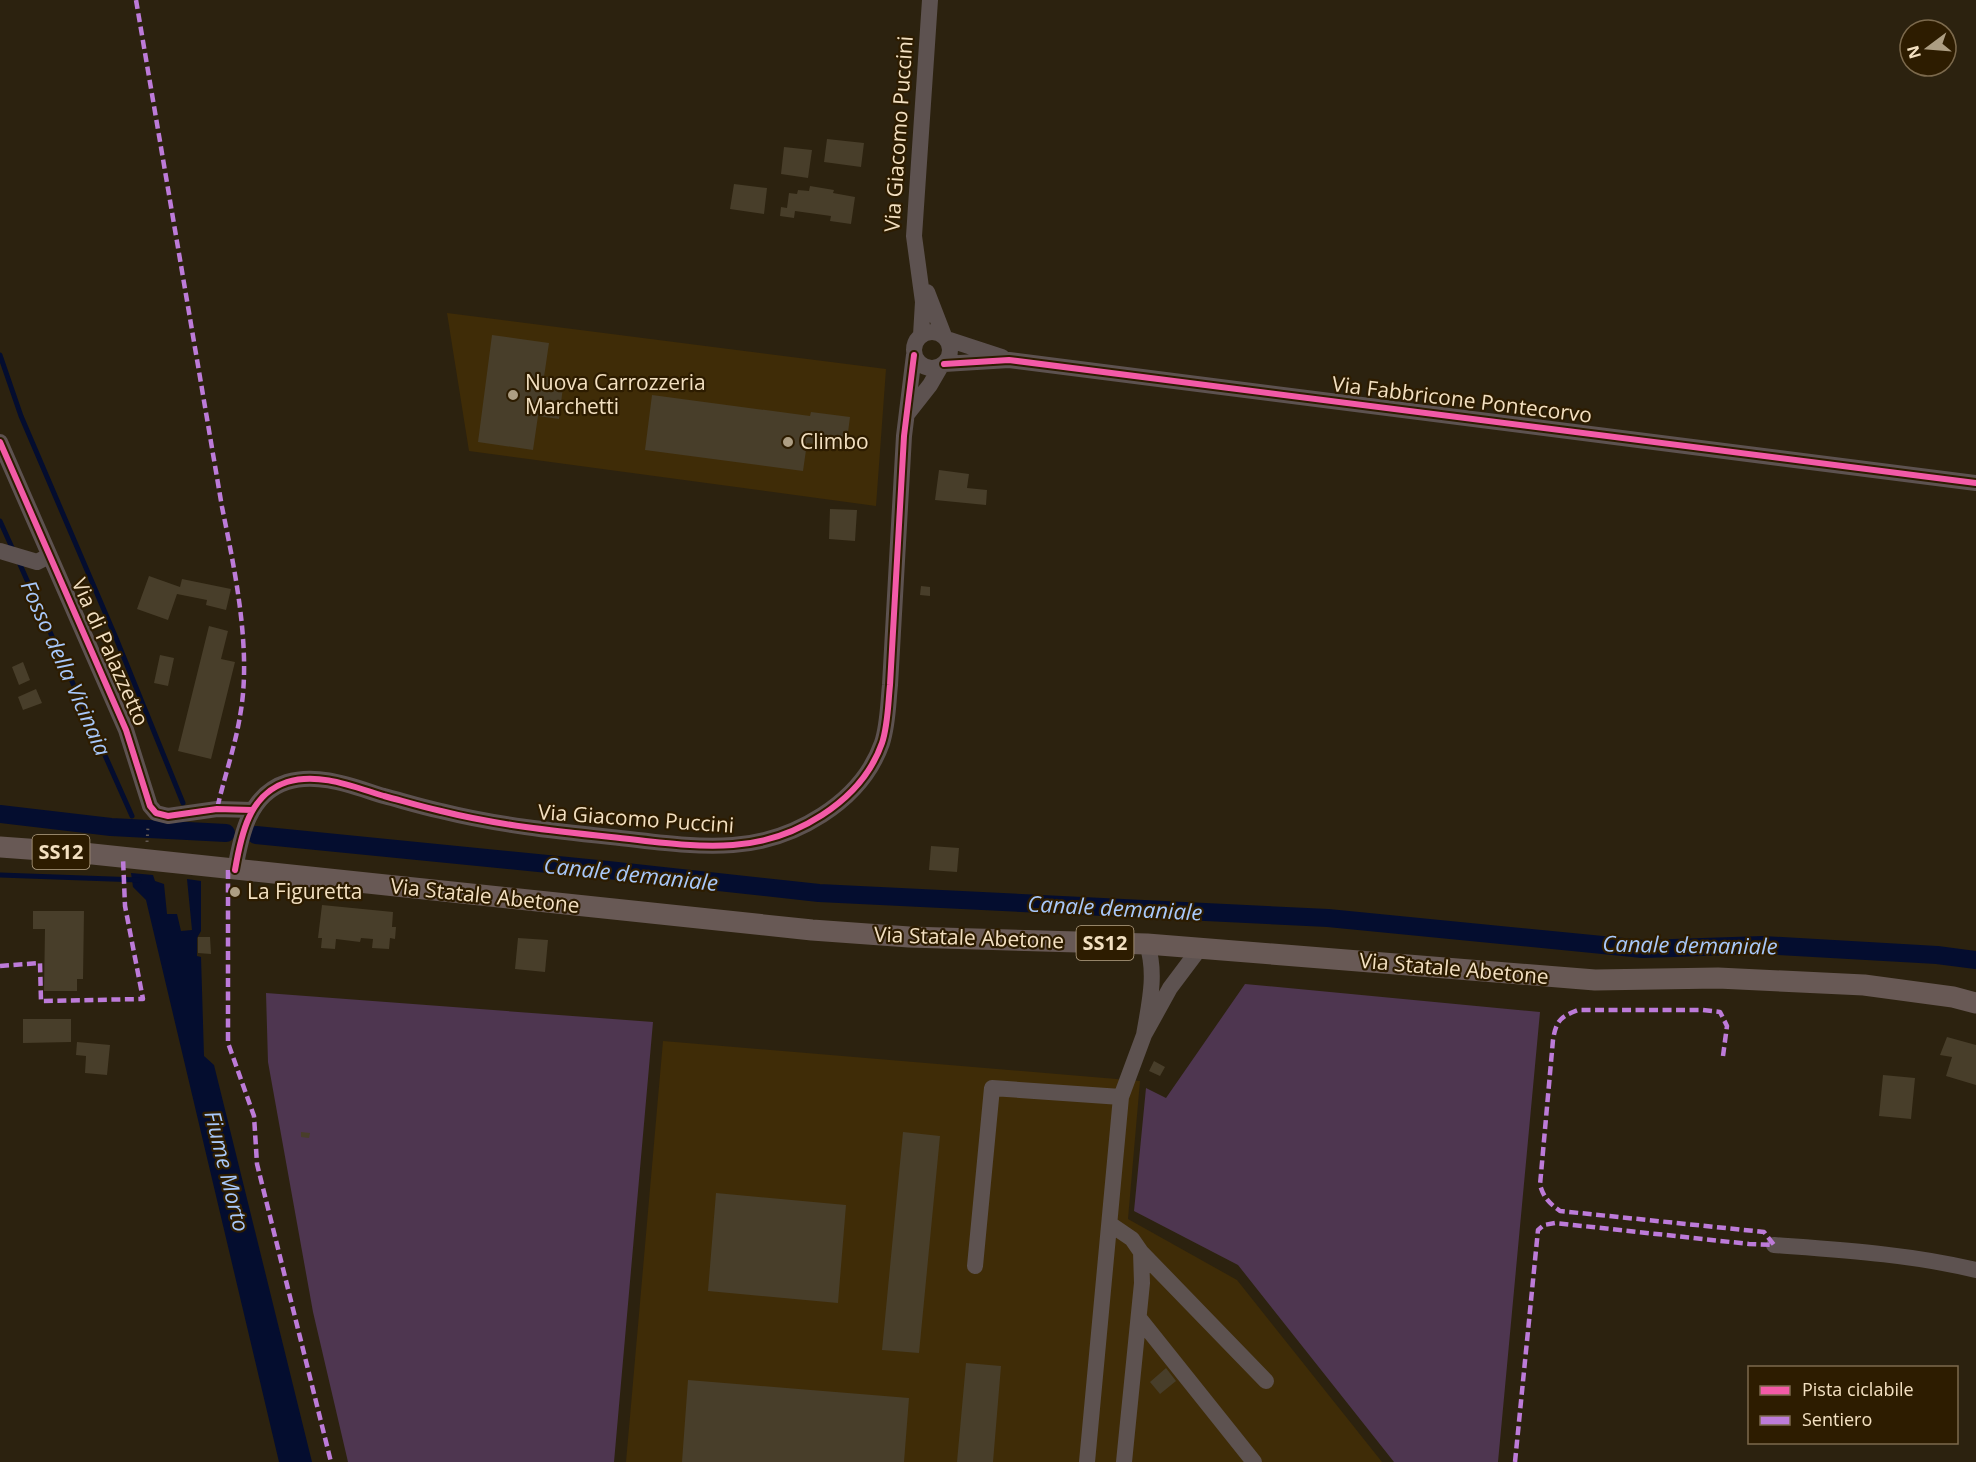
<svg xmlns="http://www.w3.org/2000/svg" width="1976" height="1462" font-family="'Open Sans',sans-serif">
	<style>
		.built { fill: #3f2c07 }
		.green { fill: #4e3650 }
		.water { fill: #040d2f }
		.lines { fill: none; stroke-linecap: round; stroke-linejoin: round }
		.stream { stroke: #040d2f; stroke-width: 5 }
		.canal { stroke: #040d2f; stroke-width: 18 }
		.building { fill: #483e2a }
		.path { stroke: #625852; stroke-width: 3; stroke-dasharray: 1.5 4.5; stroke-linecap: butt }
		.minor { stroke: #5d5250; stroke-width: 16 }
		.major { stroke: #685955; stroke-width: 21 }
		.quiet { stroke: #bd7bd9; stroke-width: 4.5; stroke-dasharray: 9 4.5; stroke-linecap: butt }
		.cycleway-casing { stroke: #2d1c00; stroke-width: 10 }
		.cycleway { stroke: #f35aa7; stroke-width: 6 }
		.poi-dot { fill: #ad9e83; stroke: #2d1c00; stroke-width: 2 }
		.labels { text-anchor: middle; stroke-width: 4.5; stroke-linejoin: round; paint-order: stroke }
		.shield { fill: #2d1c00; stroke: #b8a587; stroke-width: 1.5 }
		.shield-label { font-size: 20px; font-weight: bold; fill: #f3e0c1 }
		.street-label { font-size: 21px; fill: #f3e0c1; stroke: #2d1c00 }
		.poi-label { font-size: 21px; fill: #f3e0c1; stroke: #2d1c00; text-anchor: start }
		.water-label { font-size: 22px; font-style: italic; fill: #a8c8fa; stroke: #2d1c00 }
	</style>
	<rect width="100%" height="100%" fill="#2c220f"/>
	<path class="built" d="M447,313L886,369L876,506L469,451Z
		M663,1041L1140,1081L1128,1219L1237,1280L1382,1462H626Z"/>
	<path class="green" d="M1245,984L1540,1012L1498,1462H1394L1238,1265L1134,1211L1146,1088L1166,1098Z
		M266,993L653,1022L614,1462H348L313,1312L268,1062Z"/>
	<path class="water" d="M131,873L153,875L155,881L164,884L167,914H177L181,931L192,930L187,879L201,881V931L197,938V956L201,957L204,1056L214,1065L312,1462H279L146,900L133,887Z"/>
	<g class="lines">
		<path class="stream" d="M0,355L21,416L116,638L183,803
			M0,521L14,552
			M18,560L132,816
			M0,875L139,880"/>
		<path class="canal" d="M0,814L111,827L226,833
			M256,835L608,870L819,893L1328,918L1643,949L1763,945L1937,955L1976,960"/>
	</g>
	<path class="building" d="M827,139L864,143L861,167L824,162Z
		M784,147L812,150L808,178L781,174Z
		M734,184L767,188L764,214L730,209Z
		M810,186L834,190L833,193L855,197L851,224L830,221L831,216L795,211L794,218L780,216L781,207L787,208L789,193L797,194L798,190L809,191Z
		M492,335L549,343L544,377L564,379L559,419L538,416L533,450L478,442Z
		M652,395L810,416L811,412L850,417L846,448L807,443L803,471L645,450Z
		M939,470L969,474L967,488L987,490L986,505L935,500Z
		M830,509L857,510L855,541L829,539Z
		M149,576L180,587L182,579L231,589L226,610L206,605L207,600L177,594L168,620L137,609Z
		M921,586L930,587V596L920,595Z
		M209,626L228,631L221,659L235,662L211,759L178,751Z
		M160,655L174,658L168,686L154,683Z
		M23,662L30,680L19,685L12,667Z
		M36,689L42,703L23,710L18,697Z
		M931,846L959,848L957,872L929,870Z
		M322,905L393,912L392,927H396L395,939L390,938L389,949L372,948L373,939L361,938L360,942L336,939L335,949L321,948L322,938H318Z
		M33,911H84L83,979H77V991H44L45,929H33Z
		M198,937H210L211,954L198,953Z
		M518,938L548,940L545,972L515,969Z
		M23,1019H71V1042L23,1043Z
		M1947,1037L1976,1045V1085L1946,1076L1952,1057L1940,1055Z
		M77,1042L110,1045L107,1075L85,1073L86,1056L76,1055Z
		M1154,1061L1165,1067L1160,1076L1149,1071Z
		M1883,1075L1915,1078L1911,1119L1879,1116Z
		M301,1132L310,1133L309,1138L301,1137Z
		M903,1132L940,1136L919,1353L882,1350Z
		M716,1193L846,1205L838,1303L708,1291Z
		M966,1363L1001,1366L993,1462H957Z
		M1166,1368L1176,1381L1160,1394L1150,1382Z
		M688,1380L909,1398L904,1462H682Z"/>
	<g class="lines">
		<path class="path" d="M147,842L148,827"/>
		<path class="minor" d="M927,292L944,336
			M914 350a18 18 0 1 1 36 0a18 18 0 1 1-36 0Z
			M921,335L923,302L914,236L930,0
			M947,339L1002,357
			M944,364L1009,360L1976,483
			M908,413L930,385L941,366
			M0,442L126,730L150,806L156,813L168,816L217,809L252,810
			M0,551L37,562L49,556
			M235,870C241,835 249,794 287,782C319,772 354,787 384,796C403,801 422,807 441,811C497,825 554,831 611,837C651,841 693,848 733,845C793,841 861,803 882,743C888,725 888,704 890,685L904,436L914,355
			M1147,944C1157,974 1149,1005 1144,1035L1170,988L1200,948
			M1110,1224L1132,1239L1141,1252L1266,1381
			M1774,1245C1841,1250 1910,1254 1976,1270
			M975,1266L992,1088L1121,1097
			M1139,1318L1254,1462
			M1087,1462L1121,1097L1144,1035
			M1124,1462L1142,1283L1141,1252"/>
		<path class="major" d="M0,847L83,853L812,930L909,937L1147,944L1595,980L1718,978L1864,985L1953,997L1976,1003"/>
		<path class="quiet" d="M136,0L222,507C235,571 252,651 240,716C235,747 224,778 217,809
			M228,870V1043L254,1116L257,1164L331,1462
			M0,966L40,963L41,1001L143,999L125,906L123,858
			M1723,1056L1727,1026L1720,1012L1703,1010H1578C1560,1017 1556,1021 1553,1040L1540,1185C1544,1198 1549,1203 1560,1211L1764,1232L1774,1245
			M1515,1462L1538,1230L1544,1225L1555,1223L1749,1244L1774,1245"/>
		<g class="cycleway-casing">
			<path id="cycleway" d="M944,364L1009,360L1976,483
				M0,442L126,730L150,806L156,813L168,816L217,809L252,810
				M235,870C241,835 249,794 287,782C319,772 354,787 384,796C403,801 422,807 441,811C497,825 554,831 611,837C651,841 693,848 733,845C793,841 861,803 882,743C888,725 888,704 890,685L904,436L914,355"/>
		</g>
		<use href="#cycleway" class="cycleway"/>
	</g>
	<g class="poi-dot">
		<circle cx="513" cy="395" r="6"/>
		<circle cx="788" cy="442" r="6"/>
		<circle cx="235" cy="892" r="6"/>
	</g>
	<g class="labels">
		<g class="shield">
			<rect x="32.5" y="835" width="57" height="34" rx="4.5"/>
			<rect x="1076.5" y="926" width="57" height="34" rx="4.5"/>
		</g>
		<g class="shield-label">
			<text x="61" y="859">SS12</text>
			<text x="1105" y="950">SS12</text>
		</g>
		<g class="street-label">
			<text transform="translate(899 134) rotate(-86)" y="7">Via Giacomo Puccini</text>
			<text transform="translate(1462 400) rotate(7)" y="7">Via Fabbricone Pontecorvo</text>
			<text transform="translate(110 652) rotate(66)" y="7">Via di Palazzetto</text>
			<text transform="translate(636 819) rotate(4)" y="7">Via Giacomo Puccini</text>
			<text transform="translate(485 896) rotate(6)" y="7">Via Statale Abetone</text>
			<text transform="translate(969 938) rotate(2)" y="7">Via Statale Abetone</text>
			<text transform="translate(1454 969) rotate(5)" y="7">Via Statale Abetone</text>
		</g>
		<g class="poi-label">
			<text x="525" y="390">Nuova Carrozzeria<tspan x="525" dy="24">Marchetti</tspan></text>
			<text x="800" y="449">Climbo</text>
			<text x="247" y="899">La Figuretta</text>
		</g>
		<g class="water-label">
			<text transform="translate(66 668) rotate(66)" y="8">Fosso della Vicinaia</text>
			<text transform="translate(631 874) rotate(6)" y="8">Canale demaniale</text>
			<text transform="translate(1115 908) rotate(3)" y="8">Canale demaniale</text>
			<text transform="translate(1690 945) rotate(1)" y="8">Canale demaniale</text>
			<text transform="translate(227 1171) rotate(76)" y="8">Fiume Morto</text>
		</g>
	</g>
	<rect x="1748" y="1366" width="210" height="78" fill="#2d1c00" stroke="#7c6a4d" stroke-width="1.5"/>
	<rect x="1760" y="1386" width="30" height="9" fill="#f35aa7" stroke="#7c6a4d" stroke-width="1.5"/>
	<text x="1802" y="1396" font-size="18" fill="#f3e0c1">Pista ciclabile</text>
	<rect x="1760" y="1416" width="30" height="9" fill="#bd7bd9" stroke="#7c6a4d" stroke-width="1.5"/>
	<text x="1802" y="1426" font-size="18" fill="#f3e0c1">Sentiero</text>
	<g transform="translate(1928 48) rotate(254)"><circle r="28" fill="#2d1c00" stroke="#7c6a4d" stroke-width="1.5"/>
	<path d="M0-4.5L10 22L0 15L-10 22Z" fill="#ad9e83"/>
	<text y="-9" font-size="16" font-weight="bold" text-anchor="middle" fill="#f3e0c1">N</text>
	</g>
</svg>
